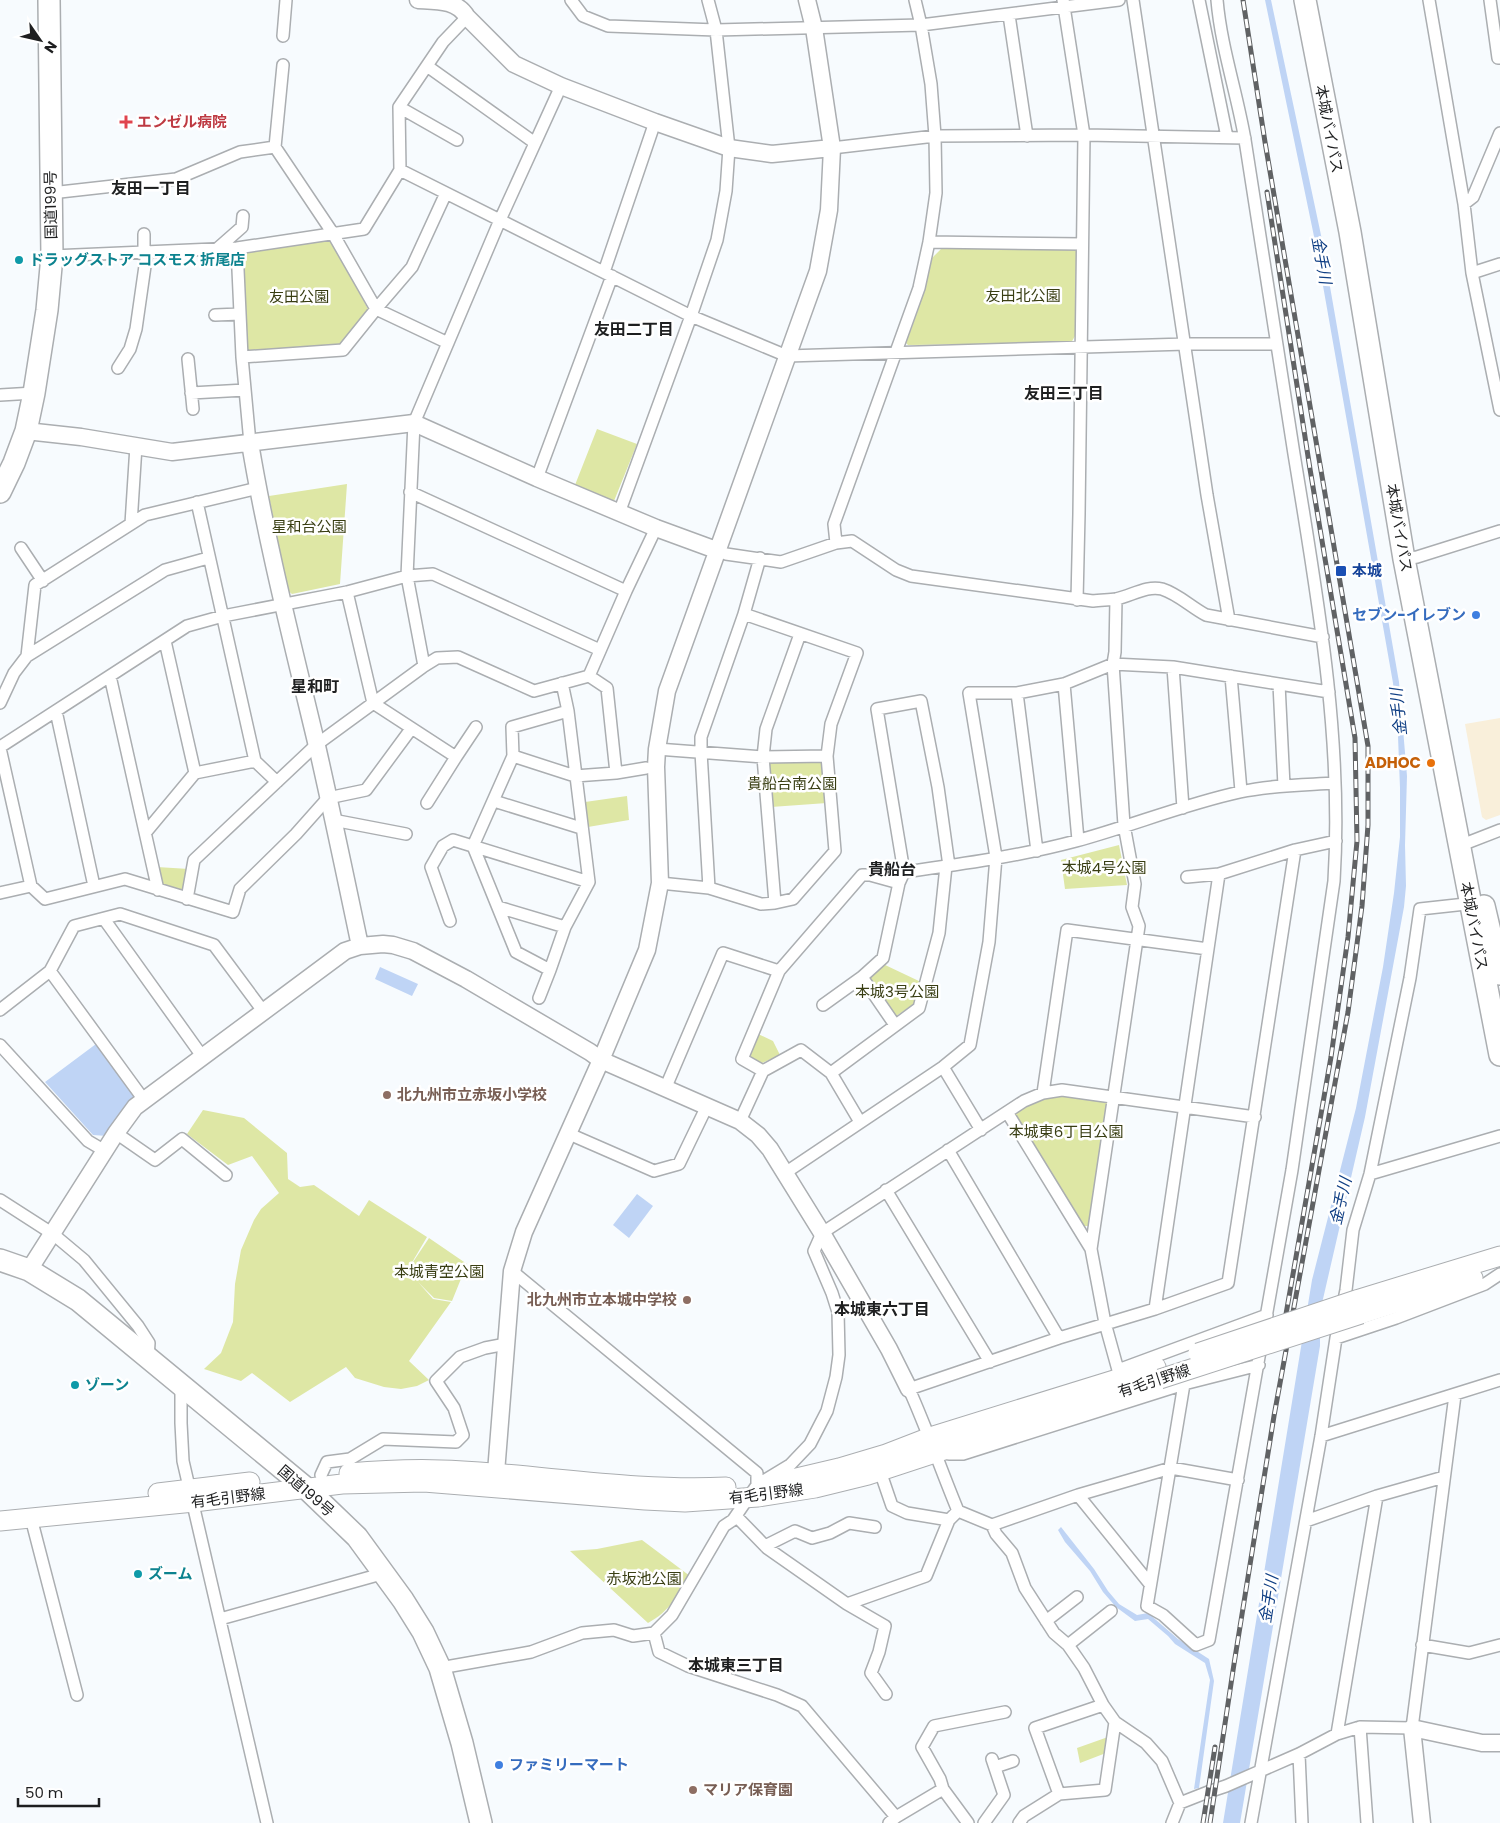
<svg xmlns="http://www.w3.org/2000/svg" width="1500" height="1823" font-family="Poppins,'Noto Sans JP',sans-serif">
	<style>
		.commercial { fill: #f9efda }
		.green { fill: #dee7a5 }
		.water { fill: #bfd4f5 }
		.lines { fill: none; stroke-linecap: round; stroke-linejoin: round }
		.street-casing { stroke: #abaeb1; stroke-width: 14 }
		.secondary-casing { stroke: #abaeb1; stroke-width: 19 }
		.primary-casing { stroke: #abaeb1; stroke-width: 21 }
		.highway-casing { stroke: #abaeb1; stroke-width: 24 }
		.street { stroke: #fff; stroke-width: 11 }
		.secondary { stroke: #fff; stroke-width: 16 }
		.primary { stroke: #fff; stroke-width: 19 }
		.highway { stroke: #fff; stroke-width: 21 }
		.rail-casing { stroke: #606264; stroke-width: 5 }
		.rail { stroke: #fff; stroke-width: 3; stroke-dasharray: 9; stroke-linecap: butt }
		.primary-bridge-casing { stroke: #abaeb1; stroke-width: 21; stroke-linecap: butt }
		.primary-bridge { stroke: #fff; stroke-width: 19 }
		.health-dot { fill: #e0444e; stroke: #fff; stroke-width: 2 }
		.culture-dot { fill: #0f9aa8; stroke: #fff; stroke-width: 2 }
		.transit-dot { fill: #1a4fb4; stroke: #fff; stroke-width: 2 }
		.shop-dot { fill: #3f7fe0; stroke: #fff; stroke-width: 2 }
		.food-dot { fill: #e8710a; stroke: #fff; stroke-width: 2 }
		.education-dot { fill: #8d6e63; stroke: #fff; stroke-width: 2 }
		.labels { text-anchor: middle; stroke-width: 5; stroke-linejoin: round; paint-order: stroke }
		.health-label { font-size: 15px; font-weight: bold; fill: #be3a42; stroke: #fff; text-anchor: start }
		.street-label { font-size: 15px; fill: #1e1f20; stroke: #fff }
		.culture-label { font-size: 15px; font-weight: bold; fill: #0d838f; stroke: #fff; text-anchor: start }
		.park-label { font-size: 15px; fill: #393e13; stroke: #fff }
		.transit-label { font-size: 15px; font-weight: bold; fill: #164399; stroke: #fff; text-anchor: start }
		.shop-label { font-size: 15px; font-weight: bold; fill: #366cbe; stroke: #fff; text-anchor: end }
		.food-label { font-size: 15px; font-weight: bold; fill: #c56008; stroke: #fff; text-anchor: end }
		.education-label { font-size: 15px; font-weight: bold; fill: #785e54; stroke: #fff; text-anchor: start }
		.neighbourhood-label { font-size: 16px; font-weight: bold; fill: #1e1f20; stroke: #fff }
		.water-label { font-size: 16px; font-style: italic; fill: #103f84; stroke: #fff }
	</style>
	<rect width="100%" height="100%" fill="#f7fbfe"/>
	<path class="commercial" d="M1500,718V815L1486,820L1482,817L1465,724Z"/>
	<path class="green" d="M330,237L369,311L342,348L246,355L239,257L243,252Z
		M941,249H1075L1079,254L1075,336L1071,343L908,345L904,341L911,330L922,298L932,258Z
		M597,429L637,444L614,501L575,485Z
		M347,484L340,584L292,594L287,590L269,496Z
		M769,761L824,762L827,803L771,807Z
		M627,796L629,820L588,827L585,802Z
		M1119,845L1127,885L1065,889L1061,860Z
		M157,867L189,869L185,890L179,894L163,889Z
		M883,964L921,982L914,1004L893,1018L869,982L871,974Z
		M758,1034L773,1041L780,1055L762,1063L750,1060L748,1055Z
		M1052,1096H1075L1107,1102L1088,1226H1081L1013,1114L1032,1103Z
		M203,1110L244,1118L287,1153L288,1179L300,1187L314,1185L359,1216L369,1200L427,1237L407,1271L429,1238L467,1264L452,1301L434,1298L418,1282L433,1299L451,1302L409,1361L429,1380L417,1386L401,1389L384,1387L355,1378L346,1367L290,1402L252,1373L241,1381L204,1369L221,1353L233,1322L235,1284L241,1250L254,1220L261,1209L279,1193L252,1156L228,1165L187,1134Z
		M642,1540L690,1576C678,1595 669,1612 648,1623L570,1551L597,1549Z
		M1108,1737L1106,1753L1080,1763L1077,1748Z"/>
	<path class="water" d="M1265,0H1271L1321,235L1399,682L1407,776L1405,845L1406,886L1404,907L1365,1117L1320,1312V1346L1240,1823H1223L1312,1280L1356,1108L1383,967L1394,893L1400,837V788L1398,736L1393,683L1316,246Z
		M380,967L418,984L412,996L375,979Z
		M96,1044L136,1099L107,1136L93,1135L45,1082Z
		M637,1194L653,1206L629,1238L613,1225Z
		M1061,1527L1094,1569L1108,1591L1119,1604L1137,1615L1148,1613L1178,1639L1209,1659L1214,1681L1199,1788L1194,1789L1210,1680L1205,1663L1175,1644L1168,1636L1148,1619L1135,1621L1116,1607L1103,1592L1090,1571L1065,1542L1058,1530Z"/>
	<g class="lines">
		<g class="street-casing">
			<path id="street" d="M571,0L583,16L608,26L716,30L921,25L1119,0
				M1063,0L1084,135L1079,514L1077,600
				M1133,0L1207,495L1229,620
				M1199,0L1227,137
				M1217,0C1221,47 1237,93 1245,140C1262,245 1277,350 1294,454C1317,595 1343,738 1334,881L1292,1170L1209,1640L1196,1645L1163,1615L1147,1606L1184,1384L1259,1365
				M1429,0L1464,204L1472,273L1500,410
				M1490,0L1498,58H1500
				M1009,15L1027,136
				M283,36L286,0
				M427,66L535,143
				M399,107L457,140
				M275,147L283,65
				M832,148L935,136L1084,135L1245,138
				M400,170L691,316L787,356L1186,344H1276
				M51,193L176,179L240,152L275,147L332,232L376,309L448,343
				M1464,204L1473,197L1500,133
				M929,242L1082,244
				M237,248L242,357L250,443
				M217,249L242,227L243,216
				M144,252V234
				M52,256L237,248L364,229L400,170L399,107L443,42L467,17
				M604,272L655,122
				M1472,273L1500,264
				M215,315L240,314
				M242,357L343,350L376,309L412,267L446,193
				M188,359L193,409
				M118,368L130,349L136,329L147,252
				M191,393L245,390
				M0,395L34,393
				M537,478L612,276
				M410,492L626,591
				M197,502L255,761L277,782
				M619,513L691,316L717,240L726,191L729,148L716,30L708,0
				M131,524L136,446
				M836,543L834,524L919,288L929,242L936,193L935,136L931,84L921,25L915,0
				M21,548L43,581
				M716,550L726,554L781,562L836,543L852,541L896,570L911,576L1093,601C1100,600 1109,600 1116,599C1131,596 1147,585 1162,589C1178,594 1191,607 1206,615L1323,637
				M1404,559L1417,557L1500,531
				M347,592L373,703L456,757L427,803
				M1116,599L1115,652L1113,664L1124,825L1135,884L1132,907L1139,926L1091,1249L1105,1323L1118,1370L1267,1315
				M165,641L195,773
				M27,656L165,570L208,558
				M424,666L407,576L414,423L500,220L561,86
				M1173,667L1183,808
				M110,676L158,890
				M589,676L607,688L616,773
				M1231,676L1241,791
				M562,683L568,711
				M1064,684L1078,840
				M1279,684L1284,786
				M1017,693L1037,851
				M0,703L14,673L27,656L35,585L145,515L258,488
				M56,711L94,886
				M568,711L589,882L565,927L550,970L516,952L473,846L513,756L512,727Z
				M0,747L187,626L223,616L347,592L407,576L433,574L600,650
				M0,748L31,886L0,893
				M657,749L763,757L827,756L831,724L857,653L744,614L760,558
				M513,756L575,776L616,773L646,768
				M456,757L476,727
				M494,801L581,828
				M333,820L406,834
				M146,832L195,773L255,761
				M1459,846L1500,830
				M904,872C962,864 1020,856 1076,841C1131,826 1185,804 1240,792C1271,785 1304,785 1335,783
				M1187,877L1219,874
				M660,883L709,888L701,752V737L744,614
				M31,886L45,899L125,879L233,912L240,889L296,834L328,798L366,790L411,729
				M709,888L761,904L775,903L763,757L766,729L800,634
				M187,899L194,860L316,745L424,666L437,658L458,657L534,691L589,676L626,591L656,528
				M775,903L793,899L835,851L827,756
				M498,907L565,927
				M104,919L202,1056
				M450,921L431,867L443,846L453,840L589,882
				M539,998L550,970
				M823,1005L862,977
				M0,1010L50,971
				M895,1025L862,977L883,958L899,883L904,872L877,709L921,701L938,787L949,866
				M0,1045L88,1141L105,1151
				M943,1067L981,1130
				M763,1071L801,1050L831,1073
				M665,1089L723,953L779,971L862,875H870L899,883
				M1043,1093L1067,930L1208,949
				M144,1100L50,971L74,926L120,914L214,945L263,1011
				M1007,1112L1091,1249
				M740,1121L763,1071L742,1059L779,971
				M860,1122L831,1073L919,1008L939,933L946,866
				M116,1133L155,1160L182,1139L226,1175
				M567,1133L654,1171L679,1164L707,1106
				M948,1150L1059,1338
				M785,1173L943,1067L970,1045L989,942L996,857L969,693H1017L1064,684L1113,664L1173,667L1329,692
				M1370,1174L1500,1136
				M886,1190L990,1362
				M0,1200L53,1234L84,1260L138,1326L149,1343L148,1358
				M512,1271L757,1473V1485
				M1155,1309L1228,1283L1295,850
				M1336,1338L1396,1318L1485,1284L1500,1274
				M181,1385V1423L183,1461L267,1823
				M1321,1436L1500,1380
				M949,1454H963L1184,1384
				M880,1471L892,1506L907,1513L949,1520
				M321,1475L327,1462L350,1459L383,1439L456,1442L463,1435L454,1408L436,1381L460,1357L485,1348L506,1344
				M1238,1480L1171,1468L1078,1495L992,1525L958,1511C941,1470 927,1429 909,1389L1059,1338L1155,1309L1219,874L1295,850L1336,841
				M1078,1495L1150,1584
				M736,1516L767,1548L847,1604L926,1576L949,1520L958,1511
				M31,1518L77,1695
				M1306,1521L1377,1496L1444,1477
				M992,1525L996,1534L1012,1553L1025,1588L1054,1633L1068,1645L1084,1668L1103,1705L1115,1722L1146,1743L1162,1761L1180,1803
				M765,1546L795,1531L812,1538L830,1533L849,1523L875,1527
				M847,1604L885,1626L879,1652L871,1673L886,1694
				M220,1619L385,1573
				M1046,1621L1077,1597
				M654,1633L659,1652L688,1666L777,1695L802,1706L896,1817
				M1068,1645L1111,1611
				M1422,1645L1469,1653L1500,1645
				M440,1668L531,1652L582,1633L614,1630L633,1636L654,1633L672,1615L724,1526L733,1520L757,1485L790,1465L810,1444L827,1411L836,1377L839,1355L838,1312L832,1293L814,1251L822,1233L1024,1101L1043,1093L1062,1090L1255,1117
				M1103,1705L1035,1728L1059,1794L1105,1790L1115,1722
				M1360,1727L1367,1823
				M1337,1734L1377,1496
				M1299,1754L1302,1823
				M995,1767L1013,1761
				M943,1789L940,1779L922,1747L934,1726L1005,1712
				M889,1823L896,1817L943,1789L968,1823
				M984,1823L1004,1795L992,1759
				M1019,1823L1024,1816L1059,1794
				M1172,1823L1180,1803L1208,1792L1226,1786L1299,1754L1337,1734L1360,1727L1412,1728L1455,1395
				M1251,1823L1321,1436L1336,1338L1346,1290L1353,1230L1370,1174L1410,978L1420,909L1475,903"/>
		</g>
		<g class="secondary-casing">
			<path id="secondary" d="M418,0C438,1 457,0 467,17L514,64L561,86L655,122L729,148L772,154L832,148
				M26,431L81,437L172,452L414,423L537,478L656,528L716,550
				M250,443C267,545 293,645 317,746C332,812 346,879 360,946
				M29,1270L116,1133L135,1107L345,951L360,946L383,944L393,945L413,951L466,979L590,1052L601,1060L740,1121L758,1135L770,1149L822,1233L889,1349L909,1389
				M495,1485L512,1271L524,1232L601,1060L647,950L660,883L656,767L657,749L667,691L818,271L829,210L832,148L814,28L807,0
				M1422,1823L1412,1728L1482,1743H1500"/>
		</g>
		<g class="primary-casing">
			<path id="primary" d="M1356,1300L1500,1256
				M1361,1314L1473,1278
				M349,1473C392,1469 436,1468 479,1472C561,1478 643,1491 726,1487
				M771,1484L839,1468L886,1454L930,1437L1156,1367
				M158,1493L250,1482
				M0,1521L194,1502L342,1484L424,1482L645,1500L685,1502L758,1497L815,1488L868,1475L1160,1379"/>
		</g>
		<g class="highway-casing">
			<path id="highway" d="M1305,0L1350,232L1404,559L1500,1055
				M0,492L14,463L26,431L34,393L47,310L52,256L49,0
				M1484,906L1500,974
				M0,1260L29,1270L78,1300L306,1488L357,1537L403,1600L423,1632L440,1668L462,1743L481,1823"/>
		</g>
		<use href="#street" class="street"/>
		<use href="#secondary" class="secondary"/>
		<use href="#primary" class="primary"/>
		<use href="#highway" class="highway"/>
		<g class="rail-casing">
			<path id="rail" d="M1267,192L1310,469L1355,738L1357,841L1348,937L1331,1057L1282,1337
				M1203,1823L1215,1747
				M1210,1823L1234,1664L1274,1416L1348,1012L1362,906L1368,825V746L1265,142L1243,0"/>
		</g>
		<use href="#rail" class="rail"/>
		<g class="primary-bridge-casing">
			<path id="primary-bridge" d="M1198,1353L1356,1300
				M1160,1379L1361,1314"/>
		</g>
		<use href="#primary-bridge" class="primary-bridge"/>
	</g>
	<path class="health-dot" d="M123.5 114.5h5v5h5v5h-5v5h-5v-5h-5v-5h5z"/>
	<g class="culture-dot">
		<circle cx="19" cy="260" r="5"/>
		<circle cx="75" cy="1385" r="5"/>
		<circle cx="138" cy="1574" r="5"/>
	</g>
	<rect class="transit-dot" x="1335" y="565" width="12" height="12" rx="2.5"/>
	<g class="shop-dot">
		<circle cx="1476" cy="615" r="5"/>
		<circle cx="499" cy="1765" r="5"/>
	</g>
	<circle class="food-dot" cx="1431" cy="763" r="5"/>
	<g class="education-dot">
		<circle cx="387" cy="1095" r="5"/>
		<circle cx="687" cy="1300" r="5"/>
		<circle cx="693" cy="1790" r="5"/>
	</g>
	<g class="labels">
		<g class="health-label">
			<text x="137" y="127">エンゼル病院</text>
		</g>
		<g class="street-label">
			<text transform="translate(1329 129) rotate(79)" y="5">本城バイパス</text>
			<text transform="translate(51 205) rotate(-91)" y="5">国道199号</text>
			<text transform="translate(1399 528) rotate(80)" y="5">本城バイパス</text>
			<text transform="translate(1474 926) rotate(79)" y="5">本城バイパス</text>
			<text transform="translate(1154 1381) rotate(-18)" y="5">有毛引野線</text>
			<text transform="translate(306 1491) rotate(41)" y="5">国道199号</text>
			<text transform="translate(766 1494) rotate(-7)" y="5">有毛引野線</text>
			<text transform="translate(228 1498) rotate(-7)" y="5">有毛引野線</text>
		</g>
		<g class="culture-label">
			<text x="29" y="265">ドラッグストア コスモス 折尾店</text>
			<text x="85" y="1390">ゾーン</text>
			<text x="148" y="1579">ズーム</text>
		</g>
		<g class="park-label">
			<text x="1023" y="301">友田北公園</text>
			<text x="299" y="302">友田公園</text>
			<text x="309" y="532">星和台公園</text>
			<text x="792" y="789">貴船台南公園</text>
			<text x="1104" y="873">本城4号公園</text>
			<text x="897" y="997">本城3号公園</text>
			<text x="1066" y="1137">本城東6丁目公園</text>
			<text x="439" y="1277">本城青空公園</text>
			<text x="644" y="1584">赤坂池公園</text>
		</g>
		<g class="transit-label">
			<text x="1352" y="576">本城</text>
		</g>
		<g class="shop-label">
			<text x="1466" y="620">セブン-イレブン</text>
			<text x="509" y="1770" text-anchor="start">ファミリーマート</text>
		</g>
		<g class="food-label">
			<text x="1421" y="768">ADHOC</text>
		</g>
		<g class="education-label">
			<text x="397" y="1100">北九州市立赤坂小学校</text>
			<text x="677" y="1305" text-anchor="end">北九州市立本城中学校</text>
			<text x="703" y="1795">マリア保育園</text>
		</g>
		<g class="neighbourhood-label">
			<text x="151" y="194">友田一丁目</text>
			<text x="634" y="335">友田二丁目</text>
			<text x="1064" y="399">友田三丁目</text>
			<text x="315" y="692">星和町</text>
			<text x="892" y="875">貴船台</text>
			<text x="882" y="1315">本城東六丁目</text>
			<text x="736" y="1671">本城東三丁目</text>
		</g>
		<g class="water-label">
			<text transform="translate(1322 260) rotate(80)" y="6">金手川</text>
			<text transform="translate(1398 712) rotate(-96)" y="6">金手川</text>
			<text transform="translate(1340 1201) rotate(-77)" y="6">金手川</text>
			<text transform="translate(1268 1599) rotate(-81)" y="6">金手川</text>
		</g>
	</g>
	<g transform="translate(40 40) rotate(124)" stroke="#ffffff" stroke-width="4" paint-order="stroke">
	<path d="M0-4L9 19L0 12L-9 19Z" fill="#1e1f20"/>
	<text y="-8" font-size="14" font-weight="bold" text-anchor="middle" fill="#1e1f20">N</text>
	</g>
	<path d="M18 1798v8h81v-8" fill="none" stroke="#1e1f20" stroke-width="2.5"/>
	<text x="25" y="1798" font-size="15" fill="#1e1f20" stroke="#ffffff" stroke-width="4" paint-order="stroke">50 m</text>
</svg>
